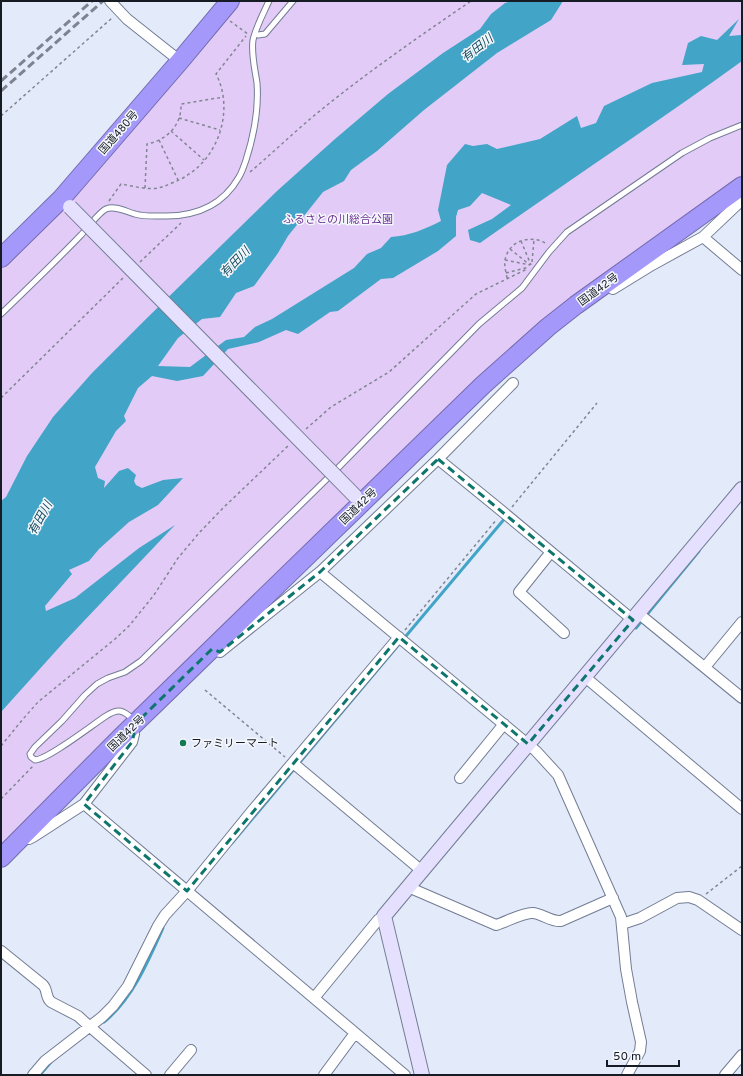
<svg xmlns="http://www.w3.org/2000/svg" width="743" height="1076" font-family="Overpass,'Noto Sans JP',sans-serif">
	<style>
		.green { fill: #e3cbf7 }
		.water { fill: #42a4c6 }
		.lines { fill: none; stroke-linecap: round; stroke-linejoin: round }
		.stream { stroke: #42a4c6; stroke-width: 3 }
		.lane-casing { stroke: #727c93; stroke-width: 7 }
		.street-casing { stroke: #727c93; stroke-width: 12 }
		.secondary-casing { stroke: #727c93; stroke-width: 16 }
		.highway-casing { stroke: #736caf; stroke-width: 20 }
		.path { stroke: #818693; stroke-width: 1.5; stroke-dasharray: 3 3; stroke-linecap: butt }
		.lane { stroke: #fff; stroke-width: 5 }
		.street { stroke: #fff; stroke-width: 10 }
		.secondary { stroke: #e4e0fe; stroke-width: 14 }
		.highway { stroke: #a498fa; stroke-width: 18 }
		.rail { stroke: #7e8390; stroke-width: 3; stroke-dasharray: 8 4; stroke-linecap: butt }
		.secondary-bridge-casing { stroke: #727c93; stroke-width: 16; stroke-linecap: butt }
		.secondary-bridge { stroke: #e4e0fe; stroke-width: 14 }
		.marked { fill: none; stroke: #0f766e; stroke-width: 3; stroke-dasharray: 8 5; stroke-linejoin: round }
		.poi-dot { fill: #127952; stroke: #f5f8fd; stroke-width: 1.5 }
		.labels { text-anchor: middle; stroke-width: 3; stroke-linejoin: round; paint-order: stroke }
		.street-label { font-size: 11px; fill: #171b24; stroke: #f5f8fd }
		.park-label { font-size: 11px; fill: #6c3092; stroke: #f5f8fd }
		.poi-label { font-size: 11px; fill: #171b24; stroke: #f5f8fd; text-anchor: start }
		.water-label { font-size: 12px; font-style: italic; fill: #154c5e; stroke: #f5f8fd }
	</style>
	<rect width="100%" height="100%" fill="#e3eafa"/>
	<path class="green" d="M237,1H742V183L577,301L1,853V267L48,222Z"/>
	<path class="water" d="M512,1H563L551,20L497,53L424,110L377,151L351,170L344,181L323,192L288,236L278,253L254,286L236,293L220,317L202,319L178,338L158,366L190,367L226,340L244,337L255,327L272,319L354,268L367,254L381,248L391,237C409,236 425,229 441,221L438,210L447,165L465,144L473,146L487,144L497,149L540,139L577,116L581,128L596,123L604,106L652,83L702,72L704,64L682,65L688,43L701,36L717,40L739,19L729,36L741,35L742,33V61C656,123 567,182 480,243L470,240L468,230L492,219L511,205L482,193L470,206L458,210L456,217V236L438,251L393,278L381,279L338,311L330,312L298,334L286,330L259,342L228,349L203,376L177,381L152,376L138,388L124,416L126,421L116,431L95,467L98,478L105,481L104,488L119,471L128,468L136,475L134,481L136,485L142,488L163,480L183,478L158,505L129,522L99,549L89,561L69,570L72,574L45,606L46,611L75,598L139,548L175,525L64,642L1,712V501L6,497L27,456L53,417L92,373L147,318L277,191L335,139L388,94L443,53L480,29L491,14L505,3Z"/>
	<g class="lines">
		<path class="stream" d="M632,625L636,628L699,551
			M232,843L506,517
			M104,1022C132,1000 149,960 163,928
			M40,1075L51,1062"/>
		<g class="lane-casing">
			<path id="lane" d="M255,34L258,35L265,34L293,1
				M1,314C28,288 55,262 81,235C87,229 99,212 106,209C115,205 127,212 135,214C145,217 156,216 166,216C197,216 223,205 239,177C242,172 244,166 246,160C254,135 259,109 257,83C255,69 251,54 253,40C256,27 263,14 269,1
				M134,720C123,710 119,708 106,716C92,725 49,759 35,760L31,757L30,754L35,747L62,721L85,695L97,684L108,678L125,672L141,661L337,469L479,324L522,288L549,252L567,232L682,153L710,138L742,125"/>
		</g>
		<g class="street-casing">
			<path id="street" d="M110,1L127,19L180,61
				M703,237L742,270
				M610,287L613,289L652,265L703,237L742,200
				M438,459L503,512L633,620
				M551,552L519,592L564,633
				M320,572L536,751L558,775L621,917L626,969L632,1002L641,1042L640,1051L627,1075
				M638,613L742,698
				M216,651L220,652L320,572L438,459L513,383
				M705,667L742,622
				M585,677L742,809
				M293,763L422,871
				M460,778L504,724
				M84,804L405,1075
				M25,839H29L33,837L84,804L132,742L134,734L130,729
				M408,887L496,925C506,922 524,912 533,913C543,914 551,922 561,921L613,898
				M622,924L640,918L677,898L689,897L698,900L742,930
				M1,951L43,985C48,990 45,997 51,1002L78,1016L89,1026L146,1075
				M314,998L378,920L384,916
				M33,1075L45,1061L102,1017L113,1006L128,986L158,926L165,915L187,891L252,811L399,637
				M170,1075L191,1050
				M324,1075L355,1033
				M725,1075L742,1055"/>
		</g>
		<g class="secondary-casing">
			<path id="secondary" d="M422,1075L384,916L742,489"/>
		</g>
		<g class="highway-casing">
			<path id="highway" d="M1,258L61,199L180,61L230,1
				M1,858L121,737L483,385L548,327L576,305L742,186"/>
		</g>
		<path class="path" d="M230,21L248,34
			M1,116L112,18
			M179,118L220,130
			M171,131L204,160
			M159,140L178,180
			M250,172C274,152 296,130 321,110C369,71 420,36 471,1
			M145,188L147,144C167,140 182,125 181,104L224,97
			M109,201L121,184C133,186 146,190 158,188C163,187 167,185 172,183C177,181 182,179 186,176C220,156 234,108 216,74L246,36
			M521,241L531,265
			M510,249L530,265
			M505,260L530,265
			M140,262L181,223
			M532,262L534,240
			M506,273L529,267
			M507,278C506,272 504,266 505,260C509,240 531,234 547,244
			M1,398L123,278
			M306,429L331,407L389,372L476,294L527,269
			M512,507L597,403
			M405,630L497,519
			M205,690L285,757
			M1,746L23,719L38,702L115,639L129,626L154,595L178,558L199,533L223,508L289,445
			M1,799L33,766
			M706,894L742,866"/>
		<use href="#lane" class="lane"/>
		<use href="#street" class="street"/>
		<use href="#secondary" class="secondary"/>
		<use href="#highway" class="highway"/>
		<path class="rail" d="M1,81L92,1
			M1,91L103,1"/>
		<g class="secondary-bridge-casing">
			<path id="secondary-bridge" d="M70,207L355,496"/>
		</g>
		<use href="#secondary-bridge" class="secondary-bridge"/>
	</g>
	<path class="marked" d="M438,459L633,620L528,744L399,637L187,891L84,804L132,742L134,734L130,729L212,649L220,652L320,572Z"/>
	<circle class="poi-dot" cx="183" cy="743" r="4"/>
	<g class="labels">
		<g class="street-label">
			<text transform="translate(118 132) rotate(-49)" y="4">国道480号</text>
			<text transform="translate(598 289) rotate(-36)" y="4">国道42号</text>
			<text transform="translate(358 506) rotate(-44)" y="4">国道42号</text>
			<text transform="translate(126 733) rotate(-44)" y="4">国道42号</text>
		</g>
		<g class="park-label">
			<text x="338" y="223">ふるさとの川総合公園</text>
		</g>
		<g class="poi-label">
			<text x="191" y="747">ファミリーマート</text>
		</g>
		<g class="water-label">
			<text transform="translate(477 48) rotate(-38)" y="4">有田川</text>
			<text transform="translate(235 262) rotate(-46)" y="4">有田川</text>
			<text transform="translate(40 518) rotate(-61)" y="4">有田川</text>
		</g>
	</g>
	<rect width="743" height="1076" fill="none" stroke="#171b24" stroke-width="4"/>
	<path d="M607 1060v6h72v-6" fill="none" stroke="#171b24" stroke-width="2"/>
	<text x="613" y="1060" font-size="12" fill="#171b24" stroke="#f5f8fd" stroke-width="3" paint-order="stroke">50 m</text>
</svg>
